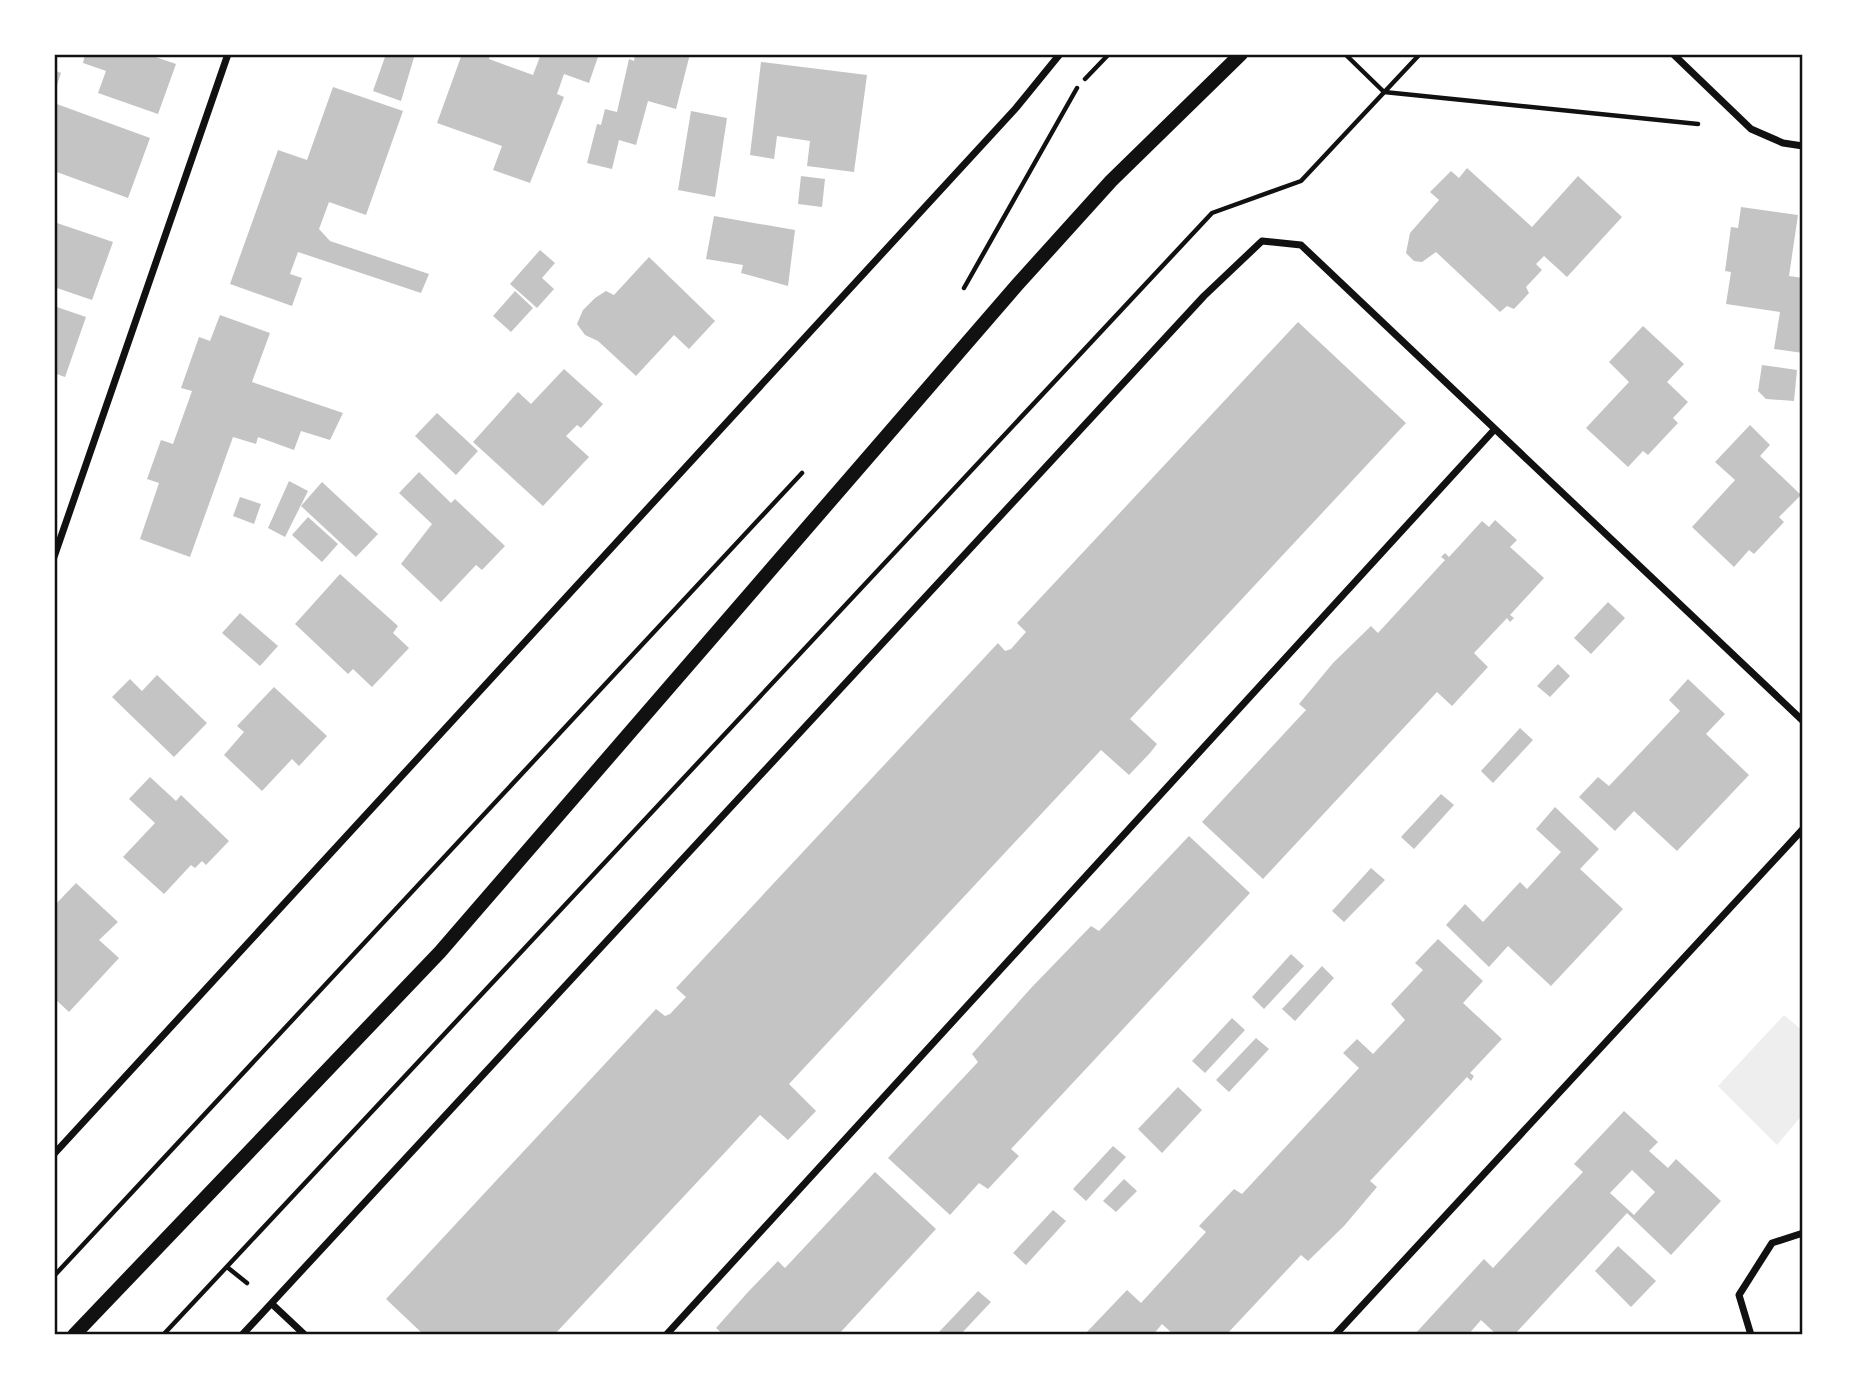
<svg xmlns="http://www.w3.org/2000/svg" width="1857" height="1389" font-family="'PT Sans Narrow',sans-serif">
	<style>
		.green { fill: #eee }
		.building { fill: #c4c4c4; fill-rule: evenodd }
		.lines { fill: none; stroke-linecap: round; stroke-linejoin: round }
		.path { stroke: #111; stroke-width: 4.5 }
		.minor { stroke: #111; stroke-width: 7 }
		.secondary { stroke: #111; stroke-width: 14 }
		.neatline { fill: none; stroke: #111; stroke-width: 2.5 }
	</style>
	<rect width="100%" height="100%" fill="#fff"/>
	<path class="green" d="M1784,1015L1803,1031V1114L1777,1145L1718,1086Z"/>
	<path class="building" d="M85,54H147L176,64L158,114L98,93L106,71L83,63Z
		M386,54H415L401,101L373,91Z
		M462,54H490L489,59L533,75L541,54H599L589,83L564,74L557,94L564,97L530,183L493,170L502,146L437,123Z
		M635,54H690L676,109L648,101L636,145L619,140L612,169L587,163L597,124L601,125L605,109L617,112L629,59L634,61Z
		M761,62L867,75L854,172L807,166L810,141L777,136L774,159L750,155Z
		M54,70L61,73L55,91H54Z
		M333,87L403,111L366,215L329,202L319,229L330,241L429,274L421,293L298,252L290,274L302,278L292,306L230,284L278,150L307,160Z
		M54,103L150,138L128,198L54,171Z
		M691,111L727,118L715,197L678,190Z
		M1467,168L1532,227L1578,176L1622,217L1567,277L1544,256L1536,264L1542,270L1526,287L1529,293L1514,309L1507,306L1500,312L1436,252L1422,262L1414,261L1406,253L1410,233L1439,200L1430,192L1451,171L1459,178Z
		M801,176L825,179L822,207L798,204Z
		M1741,207L1798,215L1789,276L1803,278V353L1774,349L1780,312L1726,304L1731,272L1725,271L1731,227L1738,228Z
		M714,216L795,230L788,286L741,273L743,265L706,259Z
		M54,222L113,242L92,300L54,287Z
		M540,250L555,263L542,278L554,289L537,308L510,284Z
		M649,257L715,321L689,349L674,335L636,376L598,341L585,335L577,324L583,310L595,298L606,291L614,295Z
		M515,291L533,308L511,332L493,316Z
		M54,306L86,317L65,377L54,373Z
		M220,315L270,333L252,382L343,413L330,440L301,431L294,450L258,437L256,444L233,437L190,557L140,539L159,483L147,479L161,440L173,444L192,391L181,388L199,337L210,341Z
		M1298,322L1406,423L1130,719L1157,744L1150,753L1129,775L1101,750L789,1084L816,1111L788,1140L760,1115L554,1335H424L386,1299L656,1009L665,1016L670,1014L686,997L676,988L998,643L1005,651L1011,649L1026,632L1017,623Z
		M1643,326L1684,364L1667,382L1688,402L1673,418L1678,423L1648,455L1643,451L1628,467L1586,428L1629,382L1609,362Z
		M1762,365L1797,370L1794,401L1766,399L1758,391Z
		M564,369L603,404L581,428L577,425L566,436L589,457L543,506L473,442L518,392L531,404Z
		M437,413L478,451L456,475L415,436Z
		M1750,425L1770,445L1760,456L1801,495L1779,517L1784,522L1754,554L1749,550L1734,567L1692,527L1735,480L1715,462Z
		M419,472L451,503L455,499L505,546L482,570L476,565L441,602L401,564L432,524L399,493Z
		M289,481L308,491L285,537L268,528Z
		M322,482L378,534L356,557L301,506Z
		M240,497L261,504L254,524L233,516Z
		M308,517L338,544L322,562L292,535Z
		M1495,520L1517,540L1510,547L1544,578L1510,615L1514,618L1510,622L1507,618L1474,653L1488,667L1452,706L1437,692L1263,879L1202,822L1306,710L1299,704L1333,663L1371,626L1378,633L1445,560L1441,557L1445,553L1449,557L1482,521L1489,527Z
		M340,574L398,626L393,633L409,648L372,687L353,669L348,674L295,624Z
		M1608,602L1625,618L1591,654L1574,638Z
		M240,613L278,646L260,666L222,633Z
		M1558,664L1570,676L1550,697L1537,686Z
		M157,675L207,723L174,757L112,697L130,679L142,691Z
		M1688,679L1725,714L1706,734L1749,775L1677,851L1634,811L1615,831L1579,797L1598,777L1609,786L1680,711L1669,700Z
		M274,687L327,736L299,766L292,759L262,791L224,755L244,732L237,726Z
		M1520,728L1533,740L1493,783L1481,771Z
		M150,777L176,801L181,795L229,841L206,865L202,861L195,868L191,865L164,894L123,857L155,823L129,799Z
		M1441,794L1454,805L1414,849L1401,837Z
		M1555,807L1599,849L1580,869L1623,909L1551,986L1508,946L1489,967L1446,925L1465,904L1483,922L1520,882L1527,889L1561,852L1536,829Z
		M1189,836L1250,893L1011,1149L1019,1156L988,1189L979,1183L950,1215L888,1158L978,1062L972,1054L1032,987L1091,926L1099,931Z
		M1371,868L1385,880L1344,922L1332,911Z
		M76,883L118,922L99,940L119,958L69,1012L54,998V906Z
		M1438,939L1483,981L1463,1003L1502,1039L1470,1073L1474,1076L1471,1081L1467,1077L1370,1181L1377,1187L1344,1226L1308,1261L1301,1255L1226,1335H1174L1162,1324L1153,1335H1084L1127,1290L1141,1303L1206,1232L1199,1226L1234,1189L1242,1194L1359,1068L1343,1053L1357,1039L1373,1054L1405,1020L1391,1004L1423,970L1415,963Z
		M1291,954L1304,966L1264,1009L1252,997Z
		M1322,966L1334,978L1295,1021L1282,1009Z
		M1232,1018L1245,1030L1205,1073L1192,1061Z
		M1256,1038L1269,1049L1229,1092L1216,1080Z
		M1178,1087L1202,1110L1162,1153L1138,1129Z
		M1624,1111L1658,1142L1649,1151L1668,1168L1676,1159L1721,1201L1671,1255L1627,1213L1514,1335H1497L1481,1320L1468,1335H1414L1484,1259L1493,1268L1547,1210L1583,1172L1574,1164ZM1632,1170L1655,1192L1634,1215L1610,1193Z
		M1113,1146L1126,1157L1086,1201L1073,1189Z
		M875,1172L936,1229L838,1335H724L716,1328L748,1292L778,1261L785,1268Z
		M1124,1179L1137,1191L1116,1212L1103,1201Z
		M1053,1210L1066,1221L1026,1265L1013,1253Z
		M1618,1246L1656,1281L1631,1307L1595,1271Z
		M978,1291L991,1302L960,1335H940L938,1333Z"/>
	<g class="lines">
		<path class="path" d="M1345,54L1384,92L1698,124
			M1085,79L1109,54
			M964,288L1077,88
			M227,1267L247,1283
			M54,1276L802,473
			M163,1335L1212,213L1301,181L1420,54"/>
		<path class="minor" d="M1673,54L1751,129L1783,143L1803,146
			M54,557L228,54
			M54,1154L1016,108L1060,54
			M272,1304L305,1335
			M242,1335L1204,296L1262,241L1301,245L1803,721
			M666,1335L1494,430
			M1335,1335L1803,829
			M1751,1335L1739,1295L1772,1243L1803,1233"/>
		<path class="secondary" d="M74,1335L440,952L1017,285L1111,181L1241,54"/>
	</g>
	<rect width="1857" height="1389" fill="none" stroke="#ffffff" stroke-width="112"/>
	<rect x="56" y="56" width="1745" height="1277" class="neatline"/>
</svg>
